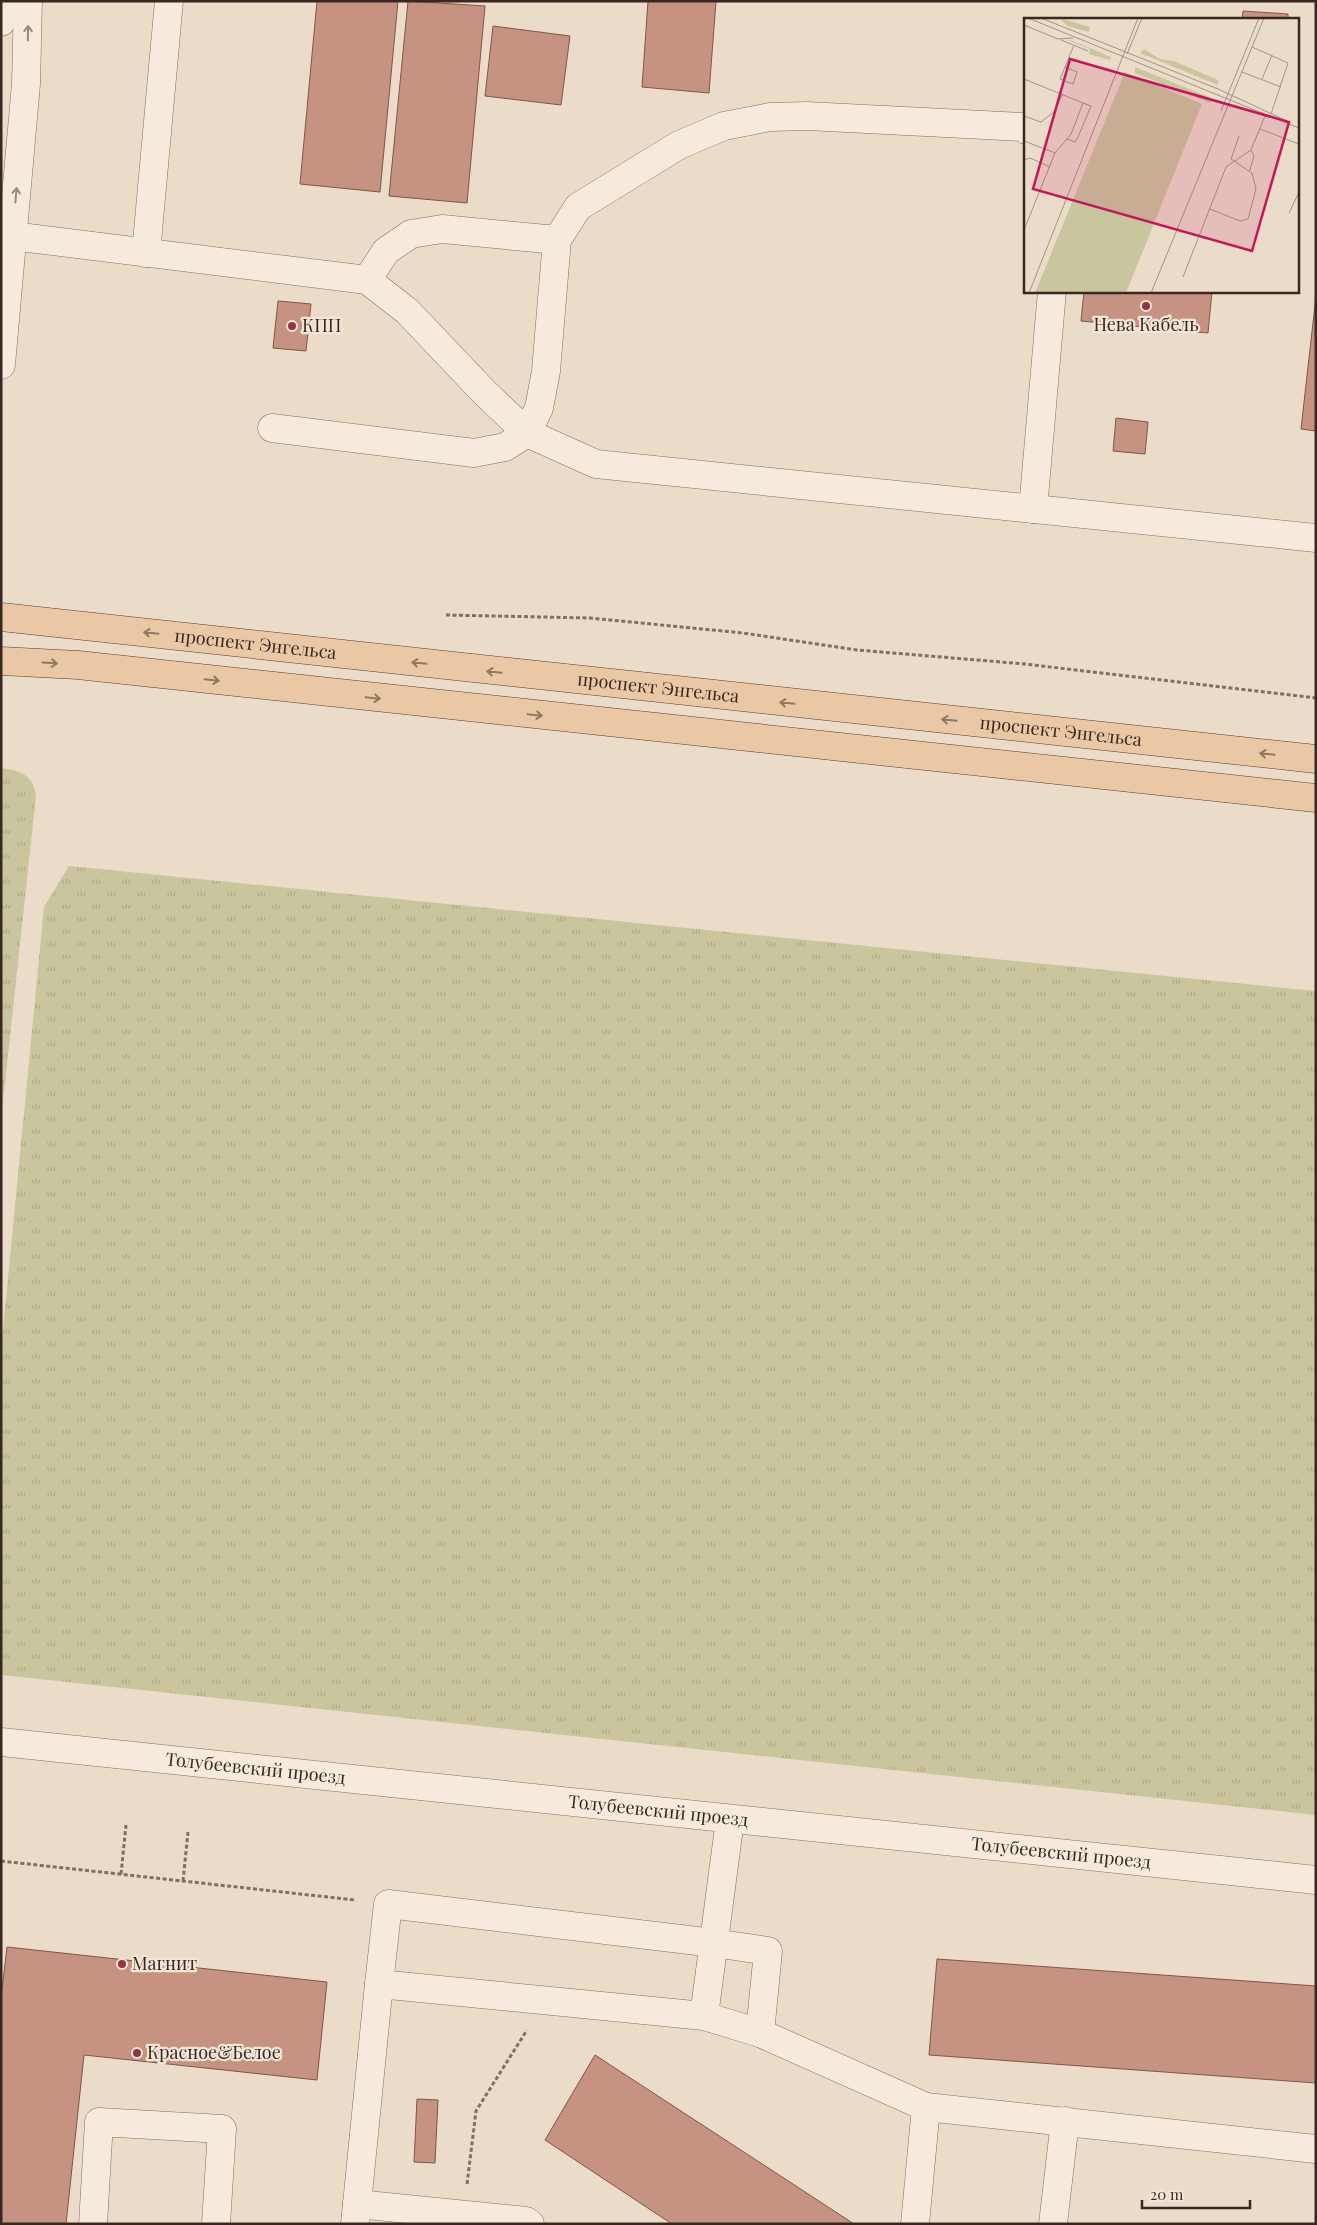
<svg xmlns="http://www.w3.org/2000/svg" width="1317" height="2225" font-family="'Playfair Display',serif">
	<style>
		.grass { fill: url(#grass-tufts) }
		.building { fill: #c69282; stroke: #835447 }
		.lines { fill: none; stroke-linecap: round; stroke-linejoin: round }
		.minor-casing { stroke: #866d5f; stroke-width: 29 }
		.major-casing { stroke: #553c33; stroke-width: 29 }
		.path { stroke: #866d5f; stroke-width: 3; stroke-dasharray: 4 2.5; stroke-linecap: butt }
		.minor { stroke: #f6eadc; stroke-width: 28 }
		.major { stroke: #eac8a5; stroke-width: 28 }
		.oneway { stroke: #97897e }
		.oneway2 { stroke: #917863 }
		.poi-dot { fill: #903446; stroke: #f3e6d8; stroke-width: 2 }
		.labels { text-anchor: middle; stroke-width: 4.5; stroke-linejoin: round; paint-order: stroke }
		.poi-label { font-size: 18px; fill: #382821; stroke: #f3e6d8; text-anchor: start }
		.street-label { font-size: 18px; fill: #382821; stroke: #f3e6d8 }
		.inset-road { fill: none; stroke: #a39386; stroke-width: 1 }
		.view { fill: #c2185b; fill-opacity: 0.15; stroke: #c2185b; stroke-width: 2.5 }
		.inset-edge { fill: none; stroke: #382821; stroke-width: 2.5 }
	</style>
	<defs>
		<pattern id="grass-tufts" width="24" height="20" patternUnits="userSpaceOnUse" patternTransform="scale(1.25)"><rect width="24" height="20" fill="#c9c69e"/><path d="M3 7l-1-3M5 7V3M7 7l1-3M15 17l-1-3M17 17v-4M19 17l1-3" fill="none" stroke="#adaa88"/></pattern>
	</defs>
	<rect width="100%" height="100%" fill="#ebdbc9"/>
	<path class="grass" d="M1,768C21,771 33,774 36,796L1,1120Z
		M69,866L1316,991V1815L1,1675V1350L44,907Z"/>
	<path class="building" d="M317,1H398L380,192L300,184Z
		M408,1L485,6L467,203L389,196Z
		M648,1H716L709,93L642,87Z
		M1243,11L1288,14V19H1242Z
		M493,26L570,36L561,105L485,96Z
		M1084,291H1212L1208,333L1081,321Z
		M1316,296V431L1301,429Z
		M278,301L311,304L306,351L273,348Z
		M1116,418L1148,422L1145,454L1113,451Z
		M7,1947L327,1982L317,2080L84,2055L66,2224H1V1998Z
		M937,1959L1316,1986V2083L929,2055Z
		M595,2055L796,2186L854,2224H672L545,2140Z
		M417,2099L438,2100L435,2163L414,2162Z"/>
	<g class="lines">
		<g class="minor-casing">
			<g id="minor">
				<path d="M1,22L5,1"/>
				<path d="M12,236L367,280L407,311L484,392L527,433L596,464L1316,538"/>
				<path d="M146,253L169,1"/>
				<path d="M367,280L386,251L411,234L442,229L557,240"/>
				<path d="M1,365L26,84L28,1"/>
				<path d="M272,428L474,453L505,447L527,433L539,408L546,371L557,240L578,207L679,145L724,126L770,117L807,116L1022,127L1026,130"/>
				<path d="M1033,509L1052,291"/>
				<path id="s1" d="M1,1742L1316,1880"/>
				<path d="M379,1984L388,1904L714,1943L768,1951L760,2033"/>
				<path d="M704,2016L730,1820"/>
				<path d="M926,2107L1316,2149"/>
				<path d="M357,2204L526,2221L530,2224"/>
				<path d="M93,2224L99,2122L222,2129L216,2224"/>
				<path d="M355,2224L379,1984L704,2016L760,2033L926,2107L915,2224"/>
				<path d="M1053,2224L1065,2121"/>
			</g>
		</g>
		<g class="major-casing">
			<g id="major">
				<path id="s2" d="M1,617L1316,759"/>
				<path d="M1,661L78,665L1316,798"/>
			</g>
		</g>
		<path class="path" d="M446,615L590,618L743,633L857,650L1025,664L1316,698
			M1,1861L355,1900
			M121,1874L126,1825
			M183,1881L188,1832
			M467,2184L476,2111L527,2030"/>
		<use href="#minor" class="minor"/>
		<use href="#major" class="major"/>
	</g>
	<defs><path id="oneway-shaft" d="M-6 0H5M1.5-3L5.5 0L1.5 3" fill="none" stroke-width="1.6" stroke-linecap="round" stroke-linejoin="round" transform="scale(1.25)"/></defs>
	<g class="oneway">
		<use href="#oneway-shaft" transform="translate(28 33) rotate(-89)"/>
		<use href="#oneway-shaft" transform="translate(16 195) rotate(-85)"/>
	</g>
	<g class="oneway2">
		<use href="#oneway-shaft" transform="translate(151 633) rotate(-174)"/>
		<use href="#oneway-shaft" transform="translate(50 663) rotate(3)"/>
		<use href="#oneway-shaft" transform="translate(419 663) rotate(-174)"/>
		<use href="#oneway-shaft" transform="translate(494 672) rotate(-174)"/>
		<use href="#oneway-shaft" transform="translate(212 680) rotate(6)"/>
		<use href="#oneway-shaft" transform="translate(373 698) rotate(6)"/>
		<use href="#oneway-shaft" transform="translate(787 703) rotate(-174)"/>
		<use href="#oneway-shaft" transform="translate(535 715) rotate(6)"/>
		<use href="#oneway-shaft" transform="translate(949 720) rotate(-174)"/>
		<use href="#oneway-shaft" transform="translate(1267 754) rotate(-174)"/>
	</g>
	<g class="poi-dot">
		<circle cx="1146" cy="306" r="5"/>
		<circle cx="292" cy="326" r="5"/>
		<circle cx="122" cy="1964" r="5"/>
		<circle cx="137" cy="2053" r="5"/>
	</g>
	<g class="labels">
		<g class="poi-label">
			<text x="1146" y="331" text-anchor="middle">Нева Кабель</text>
			<text x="302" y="332">КПП</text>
			<text x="132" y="1970">Магнит</text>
			<text x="147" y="2059">Красное&amp;Белое</text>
		</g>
		<g class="street-label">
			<text dy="6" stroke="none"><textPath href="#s2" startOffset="256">проспект Энгельса</textPath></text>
			<text dy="6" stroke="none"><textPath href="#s2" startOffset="661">проспект Энгельса</textPath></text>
			<text dy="6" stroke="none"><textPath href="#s2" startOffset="1066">проспект Энгельса</textPath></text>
			<text dy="6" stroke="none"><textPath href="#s1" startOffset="256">Толубеевский проезд</textPath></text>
			<text dy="6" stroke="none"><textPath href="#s1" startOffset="661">Толубеевский проезд</textPath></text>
			<text dy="6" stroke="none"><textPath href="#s1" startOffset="1066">Толубеевский проезд</textPath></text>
		</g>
	</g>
	<g transform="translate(1024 18)">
		<rect width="275" height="275" fill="#ebdbc9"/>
		<path d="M36,0L66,9L65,14L43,8ZM43,22L49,23L87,39L86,42L65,36L66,31ZM120,31L136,41L150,43L194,62V67L116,35ZM111,49L190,81L186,85L111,55ZM101,54L178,86L102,275H11Z" fill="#c9c69e"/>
		<path class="inset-road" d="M4,0L275,110M17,0L194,71L263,103M0,7L34,21L49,20M37,22L64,33M228,29L264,45L247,96M103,36L118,0M41,49L36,61L49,66L53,54L41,49L50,27M218,54L257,69M0,61L59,85L47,116L31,135L0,123M238,61L248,37M197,93L235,0M0,98L17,104L31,93L38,77M236,111L275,126M43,121L51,124L54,119L67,88L59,85M0,142L6,140L26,149M226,152L230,138L227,132M186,191L216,203L224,201L232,171L228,155L207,141L215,118M265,195L275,174M0,212L31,135M159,259L202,149L227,132L241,98M5,275L114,0M127,275L240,0"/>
		<path class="view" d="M46,41L265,104L228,233L9,171Z"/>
		<rect width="275" height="275" class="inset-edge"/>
	</g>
	<rect width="1317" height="2225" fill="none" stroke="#382821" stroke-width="5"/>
	<path d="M1142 2200v8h108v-8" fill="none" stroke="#382821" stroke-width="2.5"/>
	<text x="1150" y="2200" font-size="15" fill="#382821" stroke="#f3e6d8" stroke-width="4" paint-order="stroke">20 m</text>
</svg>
